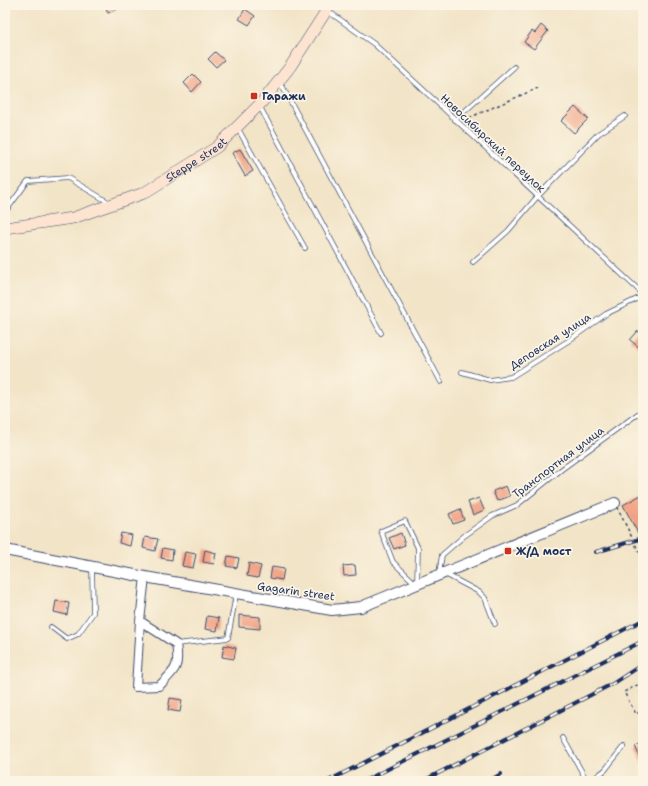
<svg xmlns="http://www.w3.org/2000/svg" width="648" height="786" font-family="'Shantell Sans',sans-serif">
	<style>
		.building { fill: #f2a284 }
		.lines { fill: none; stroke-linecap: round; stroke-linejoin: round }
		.service-casing { stroke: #3b4a6e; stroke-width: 5.5 }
		.minor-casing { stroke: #3b4a6e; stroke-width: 10 }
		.tertiary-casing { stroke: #3b4a6e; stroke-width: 12 }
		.secondary-casing { stroke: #3b4a6e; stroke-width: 12 }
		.path { stroke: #3b4a6e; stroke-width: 1.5; stroke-dasharray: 3 3; stroke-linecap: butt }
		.service { stroke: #fff; stroke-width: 4 }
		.minor { stroke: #fff; stroke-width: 8 }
		.tertiary { stroke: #fff; stroke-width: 10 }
		.secondary { stroke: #fde4d1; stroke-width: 11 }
		.rail-casing { stroke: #1b2f5e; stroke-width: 4 }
		.rail { stroke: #fcf5e5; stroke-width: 2.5; stroke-dasharray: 8; stroke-linecap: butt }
		.path-bridge { stroke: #3b4a6e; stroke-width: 1.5; stroke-dasharray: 3 3; stroke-linecap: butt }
		.poi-dot { fill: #c8321e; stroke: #fcf5e5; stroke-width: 1.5 }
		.labels { text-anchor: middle; stroke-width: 3.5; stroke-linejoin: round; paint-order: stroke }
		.poi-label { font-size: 11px; font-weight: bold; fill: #1b2f5e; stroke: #fcf5e5; text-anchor: start }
		.street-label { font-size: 11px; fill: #1b2f5e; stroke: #fcf5e5 }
	</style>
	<rect width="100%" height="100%" fill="#fcf5e5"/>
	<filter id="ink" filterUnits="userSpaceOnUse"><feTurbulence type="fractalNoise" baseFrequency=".025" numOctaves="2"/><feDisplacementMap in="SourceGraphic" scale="8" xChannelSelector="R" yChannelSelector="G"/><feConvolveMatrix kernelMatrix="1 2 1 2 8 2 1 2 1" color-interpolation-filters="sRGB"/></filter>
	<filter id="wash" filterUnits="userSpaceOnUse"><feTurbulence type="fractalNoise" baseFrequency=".012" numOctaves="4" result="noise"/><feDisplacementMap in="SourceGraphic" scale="16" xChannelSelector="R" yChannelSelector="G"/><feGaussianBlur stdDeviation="0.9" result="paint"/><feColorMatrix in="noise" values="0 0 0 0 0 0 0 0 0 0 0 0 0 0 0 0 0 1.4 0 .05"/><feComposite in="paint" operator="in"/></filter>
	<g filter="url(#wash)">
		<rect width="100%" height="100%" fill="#f2e4c7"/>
		<g id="blocks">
			<path class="building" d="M105,5H115L117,9L108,13Z
				M245,9L255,16L249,25L239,19Z
				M541,25L548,31L534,49L524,42L532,31L535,33Z
				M215,52L224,60L216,67L208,59Z
				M193,74L201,82L192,92L184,83Z
				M575,107L588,119L574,133L561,121Z
				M240,149L253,171L245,176L232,153Z
				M638,331L643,335V344L640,348L630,340Z
				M506,486L510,496L497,501L493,491Z
				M643,494V535L640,537L623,505Z
				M479,498L484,510L473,515L468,502Z
				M460,509L464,520L453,524L449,514Z
				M121,533L132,535L130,546L119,543Z
				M401,533L405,545L394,549L389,538Z
				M145,537L158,539L155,551L143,548Z
				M163,548L173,550L172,560L161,558Z
				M205,550L216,553L214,564L203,562Z
				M185,552L196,554L193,568L182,566Z
				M228,556L239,558L237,568L226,566Z
				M249,563L261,566L258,578L247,576Z
				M355,565L356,575L344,576L343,566Z
				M272,567L284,569L282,580L270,578Z
				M56,601L69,603L67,615L54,612Z
				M239,615L260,617V629L239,627Z
				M207,616L219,618L217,631L205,629Z
				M224,645L236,648L234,659L222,657Z
				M170,698L182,700L180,712L168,710Z
				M643,743V765L635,746Z"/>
		</g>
	</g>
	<g filter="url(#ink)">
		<use href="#blocks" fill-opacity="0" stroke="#3b4a6e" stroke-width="1"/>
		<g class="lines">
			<g class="service-casing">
				<path id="service" d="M328,11L374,44L643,294
					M280,82L441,382
					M260,107L381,333
					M455,120L514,67
					M237,127L305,248
					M5,212L28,181L68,178L110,203
					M473,262L508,231L537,197L598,134L625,116
					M462,372L490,380L511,377L568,341L606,314L643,296
					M405,521L418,548L417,585L393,562L381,531Z
					M439,574L442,555L464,536L492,516L517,505L562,469L643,410
					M445,574L479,592L485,598L495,624
					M51,627L67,639L78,634L93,613L92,567
					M176,644L228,638L236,594
					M563,738L587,781
					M591,781L605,770L624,746"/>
			</g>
			<g class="minor-casing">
				<path id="minor" d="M140,621L176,644C180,668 175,670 159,686L136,687L140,621L145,577"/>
			</g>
			<g class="tertiary-casing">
				<path id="tertiary" d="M5,550L145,577L332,610L361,607L615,503"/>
			</g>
			<g class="secondary-casing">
				<g id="secondary">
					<path id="s1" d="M5,228L73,218L144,193L217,147L262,102L290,67L330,5"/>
				</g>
			</g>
			<path class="path" d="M464,120L538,88
				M642,636H643
				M643,682L624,692L636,714L643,710"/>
			<use href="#service" class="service"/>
			<use href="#minor" class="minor"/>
			<use href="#tertiary" class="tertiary"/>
			<use href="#secondary" class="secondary"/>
			<g class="rail-casing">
				<path id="rail" d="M596,552L643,538
					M328,781L643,620
					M364,781L643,641
					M423,781L614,683L643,664
					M489,781L501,774"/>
			</g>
			<use href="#rail" class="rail"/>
			<path class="path-bridge" d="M617,507L643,560"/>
		</g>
	</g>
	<g class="poi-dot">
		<rect x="250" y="92" width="8" height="8" rx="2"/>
		<rect x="504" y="547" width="8" height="8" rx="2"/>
	</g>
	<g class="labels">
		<g class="poi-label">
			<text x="262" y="100">Гаражи</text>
			<text x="516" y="555">Ж/Д мост</text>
		</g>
		<g class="street-label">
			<text transform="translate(493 143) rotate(43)" y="4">Новосибирский переулок</text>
			<text dy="4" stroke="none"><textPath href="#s1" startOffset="206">Steppe street</textPath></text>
			<text transform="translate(550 341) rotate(-33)" y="4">Деповская улица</text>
			<text transform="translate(558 462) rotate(-37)" y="4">Транспортная улица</text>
			<text transform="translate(296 591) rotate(8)" y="4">Gagarin street</text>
		</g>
	</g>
	<rect width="648" height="786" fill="none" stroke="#fcf5e5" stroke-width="20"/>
</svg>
